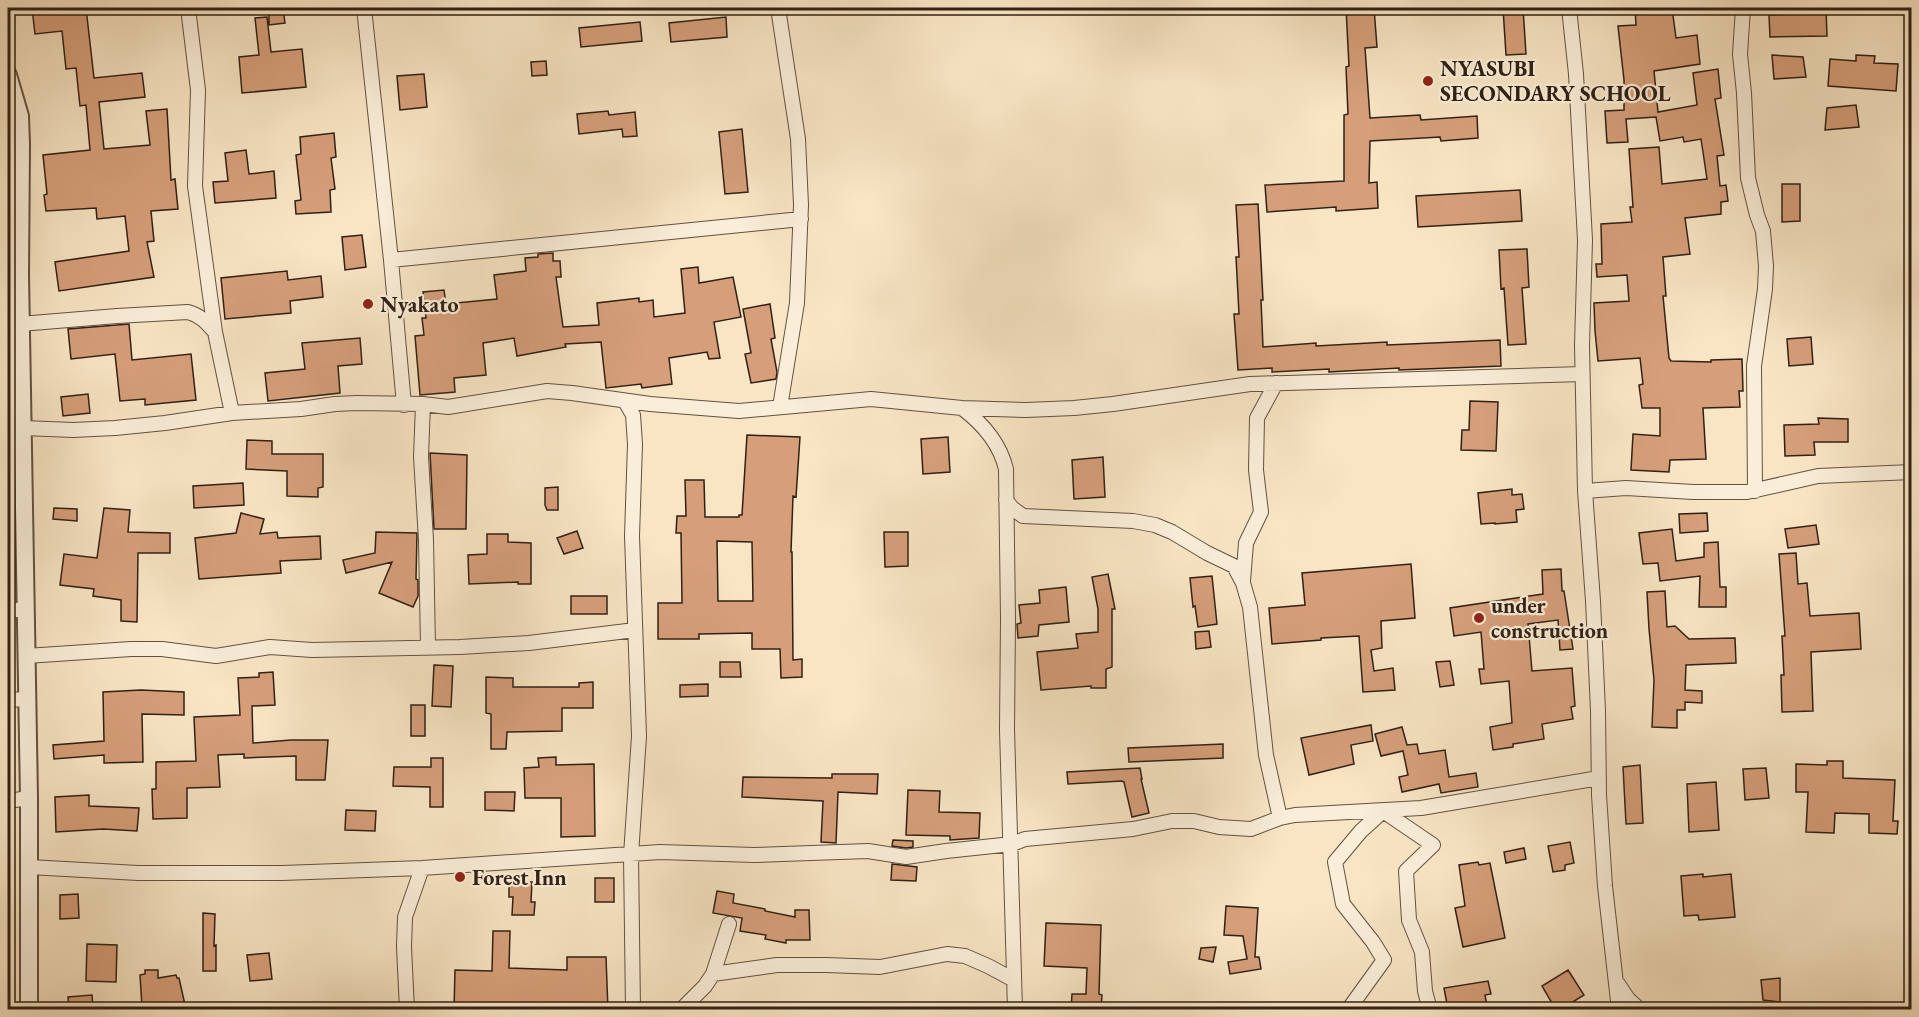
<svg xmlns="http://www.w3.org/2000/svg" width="1919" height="1017" font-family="'EB Garamond',serif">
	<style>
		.building { fill: #d69f7a; stroke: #302015; stroke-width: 1.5; fill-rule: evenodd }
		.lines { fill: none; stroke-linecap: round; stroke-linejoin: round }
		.minor-casing { stroke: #625141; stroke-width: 16 }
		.tertiary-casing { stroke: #625141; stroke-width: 20 }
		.minor { stroke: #faeed9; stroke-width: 14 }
		.tertiary { stroke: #faeed9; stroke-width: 16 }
		.poi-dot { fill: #8f2418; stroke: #faeed9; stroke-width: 2 }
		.labels { text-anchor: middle; stroke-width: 4.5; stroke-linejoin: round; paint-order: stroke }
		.poi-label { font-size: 22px; font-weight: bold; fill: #302015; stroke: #faeed9; text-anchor: start }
	</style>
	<rect width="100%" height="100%" fill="#f8e5c4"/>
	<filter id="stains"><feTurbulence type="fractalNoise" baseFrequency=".00333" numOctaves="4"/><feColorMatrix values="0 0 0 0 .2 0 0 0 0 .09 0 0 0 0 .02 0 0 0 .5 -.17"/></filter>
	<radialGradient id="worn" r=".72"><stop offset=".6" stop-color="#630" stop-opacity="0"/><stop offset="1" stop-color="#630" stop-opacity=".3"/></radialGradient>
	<path class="building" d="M32,8H86L94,78L142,73L145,97L99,102L104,149L150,145L146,111L167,109L171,180L175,179L178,209L151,211L154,241L147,242L154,277L59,291L55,262L129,251L125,216L97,219L96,208L46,211L44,195L47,194L43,155L90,150L86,105L80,106L76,68L66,69L62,31L35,34Z
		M269,8H283L285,23L269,25Z
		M1346,8H1374L1377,47L1365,48L1370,118L1420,115L1421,120L1477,116L1478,138L1441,141L1440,137L1370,141L1369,183L1377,182L1378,208L1336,211V207L1267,212L1265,185L1344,181V115L1348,114L1346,67L1349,66Z
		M1503,8H1523L1526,54L1506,55Z
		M1635,8H1672L1676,38L1697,35L1700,64L1654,71L1658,112L1697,105L1693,73L1718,69L1721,98L1715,99L1724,155L1717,156L1720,186L1726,185L1728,201L1721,202V214L1685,218L1690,254L1663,257L1666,296H1663L1669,358L1671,361L1711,362V360L1742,359L1743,391H1739L1740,407L1703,408L1706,459L1670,460L1669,472L1631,470L1633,434L1660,436V408H1642L1639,385L1643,384L1640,358L1598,361L1595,331L1594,303L1629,301L1627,275L1597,277L1596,264H1602L1601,224L1632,222L1630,207H1633L1629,149L1659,147L1662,184L1707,179L1701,139L1684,142L1683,137L1660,141L1656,117L1626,119L1628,142L1607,143L1605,111L1624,110V80L1618,26L1636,25Z
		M1799,8H1826L1827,36L1770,37L1769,15L1799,14Z
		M267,17L271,52L302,49L306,87L242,93L239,57L259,55L255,18Z
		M726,17L727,37L671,42L669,23Z
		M640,22L642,41L581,47L579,28Z
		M1772,55L1803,57L1806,77L1774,79Z
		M1856,55L1875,56L1874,63L1898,64L1896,91L1828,86L1830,59L1856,61Z
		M546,61L547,75L532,76L531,62Z
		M424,74L427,107L400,110L397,76Z
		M1856,105L1859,127L1825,130L1827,108Z
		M608,111L609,115L635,112L637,136L623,137L622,129L579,134L577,114Z
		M742,129L748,192L725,194L719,132Z
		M334,133L336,157L331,158L335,189L330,190L331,212L296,214L295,201L301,200L296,155L301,154L300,137Z
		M246,150L249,174L274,171L276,198L215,203L213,182L228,181L225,153Z
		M1782,184H1800V221L1782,222Z
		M1520,190L1522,221L1418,227L1416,196Z
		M1258,204L1263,300H1261L1263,347L1316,343V346L1387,342V345L1500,340L1501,366L1399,370V368L1329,372V369L1272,372V368L1238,370L1234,314H1239L1236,257H1239L1236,205Z
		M362,235L366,267L345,270L342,237Z
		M1527,249L1529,287L1522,288L1526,344L1508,345L1504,288L1501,289L1499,250Z
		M553,253V261H560L561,277H556L563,327L599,325L597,303L639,298V302L653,300L654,317L685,313L681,269L698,267L699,283L733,277L741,317L714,322L720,358L709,359L707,352L669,358L672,384L642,388L641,384L606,388L601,342L565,344L566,347L517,356L514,338L483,343L486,375L454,378L455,392L420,395L415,336L424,335L422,318H426L423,292L444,290L446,304L497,299L494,275L526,271L525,258L538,257V254Z
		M287,271L288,280L321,276L323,297L290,301L291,313L225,319L221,278Z
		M770,304L775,338L771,339L777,372L776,379L751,383L745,354L751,353L743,309Z
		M129,324L132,360L191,354L196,400L145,405V399L120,401L115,354L71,359L68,329Z
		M1811,337L1813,364L1789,366L1787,339Z
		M360,338L362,364L338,366L340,393L268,401L265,373L305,369L302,343Z
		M88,394L90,413L63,416L61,397Z
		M1470,401L1498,402L1496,451L1461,450L1462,430H1469Z
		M1818,418L1848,419V442H1814L1815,455L1785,456L1784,425L1819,424Z
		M747,435L800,437L796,497L793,496L791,552H792L793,660L802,659V677L781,678L780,649H752V633L699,634V639H658V603H682L681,533H676L677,516H686L685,480H704L705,517H739V515H742ZM717,541L752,542L753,601H718Z
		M948,437L950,472L923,474L921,439Z
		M247,440L272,441V454H323V487L318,488V497L287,496V471L246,469Z
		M430,453L467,455L466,529H434Z
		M1103,457L1105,497L1074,499L1072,460Z
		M243,483L244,505L194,508L193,486Z
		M558,487V510H547L545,505V488Z
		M1512,489V495L1522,494L1524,509L1516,510L1517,522L1495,524V523L1481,524L1478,493Z
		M54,508L77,509V521L53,519Z
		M104,508L130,510L128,532L170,533V553H138L137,622L121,621V600L93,596L94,589L60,585L64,554L97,558Z
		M241,513L264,519L260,534L277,532L278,538L320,536L321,559L280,561L281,573L199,579L195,538L236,533Z
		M1707,513L1708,531L1680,533L1679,514Z
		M1816,525L1819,544L1788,548L1785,529Z
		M1672,529L1676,561L1704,557V543L1718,542L1720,587H1726V607H1699L1700,576L1660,581L1658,563L1643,564L1639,533Z
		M577,531L583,548L564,554L557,538Z
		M376,532L417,533L416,579L418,580V596L413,607L379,593L392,562L346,573L343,560L375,553Z
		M884,532H908V566L885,567Z
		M487,534H508V542L531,543V584H518V582L469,584L468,555L487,554Z
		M1796,553L1798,584L1807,583L1810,616L1859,613L1861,649L1811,652L1813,711L1782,712L1781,675H1784L1782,636H1785L1779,554Z
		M1411,564L1415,618L1381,621L1382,648L1371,650L1374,671L1393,668L1395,690L1363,692L1359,636L1321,638V640L1272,644L1269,608L1305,605L1302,573Z
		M1561,569L1562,591H1564L1573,649L1560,650L1558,620L1528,624L1532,671L1572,668L1575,706L1571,707L1573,719L1542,724L1544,739L1513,744V747L1493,750L1490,727L1512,723L1509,681L1481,684L1479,669H1484L1481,632L1454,636L1450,608L1543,594L1542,570Z
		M1108,574L1115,609H1112V667L1106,669V688H1091V686L1041,690L1037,652L1078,648L1076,634L1098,632V609L1092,577Z
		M1212,576L1217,624L1198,627L1195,606L1193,607L1190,578Z
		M1066,587L1069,622L1039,625L1038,636L1018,638L1017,624L1021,623L1019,605L1040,603L1039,590Z
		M1665,591L1667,627L1675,626L1689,639L1735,638L1736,663L1686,665L1685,690L1702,691V703L1685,702V710H1677V728L1652,727L1654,680L1649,629L1647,592Z
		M571,596H607V614H571Z
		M1209,631L1211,647L1196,649L1195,632Z
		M1450,661L1454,685L1440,687L1436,662Z
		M720,662H740L741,677H720Z
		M434,665L453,666L451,707L432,706Z
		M273,672L275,705L252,706L253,743L291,740H328L325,780H296V756L244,758V754L218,755L220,787L187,788V818L153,819L152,789H156V762L196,761L194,717L240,715L238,678L259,677V673Z
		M486,677L513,678V687H579V683L593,682V708H562V731L507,732L506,749H491V714L486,713Z
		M708,684V696L680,697V685Z
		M141,690L184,692V715L142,714L143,762L104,763V755L54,759L53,745L104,741L103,692Z
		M411,705H425V736H411Z
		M1371,725L1373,741L1351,745L1354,764L1309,775L1301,738Z
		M1402,727L1407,745L1417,744L1419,754L1445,750L1449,777L1476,773L1478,787L1441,793L1439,784L1402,792L1399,777L1408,775L1403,751L1381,756L1375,734Z
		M1223,744V758L1129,762L1128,748Z
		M556,757V765L594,764L595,836L561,837V798H525L524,768L539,767L538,758Z
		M431,758H443V807H430V787L393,786L394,767H431Z
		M1827,761H1843V778L1895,780L1893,821H1898L1897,834L1869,833V814L1835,813L1834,833L1806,832L1808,792H1796V764L1827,765Z
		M1640,765L1643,823L1626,824L1623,767Z
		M1140,768L1142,779H1141L1149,813L1132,817L1124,782L1122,781L1068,784L1067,772Z
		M1766,768L1769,798L1745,800L1743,769Z
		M832,774H878L877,794L838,792L836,843L821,842L823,801L742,797L743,777L832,778Z
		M1716,782L1719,830L1689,832L1687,784Z
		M908,790L940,791L939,812L980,813L979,838L950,840V836L906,835Z
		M485,792H515L514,811L485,810Z
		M89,795V806L139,808L137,831L103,829L56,832L55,797Z
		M346,810L376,811L375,831L345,830Z
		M893,840L913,841V847L906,848L892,846Z
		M1570,842L1574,863L1565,865V870L1553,872L1548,846Z
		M1524,848L1526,859L1506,863L1504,852Z
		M1478,862L1479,865L1490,863L1505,938L1463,947L1455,908L1465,906L1459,865Z
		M892,864L917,867L916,881L891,880Z
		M1703,874V877L1731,874L1735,917L1699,920L1698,915L1684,916L1681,876Z
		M595,878H614V902H595Z
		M509,882H532L531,902H535L534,915H512L513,897H509Z
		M717,891L734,894L733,903L765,909V911L795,917V910H809L810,940H786V943L765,939L766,935L740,931L742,918L713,913Z
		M78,894L79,918L60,919V895Z
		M1226,906L1258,908L1255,957H1259L1261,969L1230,974L1228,962L1247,959L1243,936L1224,935Z
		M203,913L215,914L214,946L216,945V971H203Z
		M1046,923L1101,925L1099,994L1102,995L1101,1010H1071L1072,994H1086L1087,968L1044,966Z
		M493,931H510L509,968L567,970V957H606L608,1010H454L455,970L492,971Z
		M87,944L117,945L116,982L86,981Z
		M1216,947L1213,962L1199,959L1201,948Z
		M269,953L272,979L250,981L247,955Z
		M145,970H158V978L176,975L177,978H179L185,1005L168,1008V1005L142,1007L140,975L145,974Z
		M1568,970L1584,995L1560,1010H1556L1542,986Z
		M1780,978V1002L1763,1000L1761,980Z
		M1488,981L1491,994L1485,995L1487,1006L1478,1007L1479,1010H1455L1454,1003L1447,1004L1444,988Z
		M92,995L93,1010H69L68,997Z"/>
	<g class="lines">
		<g class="minor-casing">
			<path id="minor" d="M188,8L198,90L195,186L215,332L232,413
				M364,8L391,260L404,405
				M778,8L798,139L801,205L797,303L780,407
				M1569,8L1576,74L1585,240L1582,346L1585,491L1593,601L1598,711L1599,795L1605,886L1619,1010
				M1743,8L1740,54L1744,93L1748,178L1757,215L1763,231L1766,266L1765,289L1754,366L1755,491
				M391,260L801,219
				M8,325L117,316L188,312C200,315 207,323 215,332
				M625,401L633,415L635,444L632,536L639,736L631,855L633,1010
				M423,404L421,457L426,540L428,647
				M962,408C982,423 1000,444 1006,469L1008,619L1007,729L1015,1010
				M8,410H22
				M23,428L73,430L115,428L165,423L232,413L301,409L335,404L356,403L423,404L448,407L547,391L572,393L650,404L739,411L871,399L962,408L1026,410L1074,408L1113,404L1250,384L1582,374
				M1585,491L1626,488L1693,492H1747L1818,476L1912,472
				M1006,500L1012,508L1023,516L1133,521L1155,525L1172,532L1207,553L1234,566L1243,583L1250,607L1266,755L1280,818
				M1243,581L1246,543L1261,512L1256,470L1257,418L1276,383
				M8,611L25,609
				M26,656L131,649H162L216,656L270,647L312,650L460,647L529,643L635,630
				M8,700L27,699
				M8,801L29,798
				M29,867L138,873H282L422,868L660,852L754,855L868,851L906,857L946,851L1012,844L1025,839L1133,829L1172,821H1194L1219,827L1251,829L1280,818L1295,815L1421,808L1599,778
				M713,974L777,965H826L880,967L947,954L965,956L988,966L1014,980
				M1618,984L1628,999L1640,1010
				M407,1010L404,947L405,917L422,868
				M681,1010L705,986L713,974L729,924
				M1348,1010L1384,960L1373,942L1343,904L1335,862L1361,831L1383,811L1433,845L1406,871L1409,920L1422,952L1425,991L1430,1010"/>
		</g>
		<g class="tertiary-casing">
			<path id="tertiary" d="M8,75L20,116L21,144L20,275L29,798V1010"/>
		</g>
		<use href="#minor" class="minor"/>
		<use href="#tertiary" class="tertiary"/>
	</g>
	<g class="poi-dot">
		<circle cx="1428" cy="81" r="6"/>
		<circle cx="368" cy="304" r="6"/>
		<circle cx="1479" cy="618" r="6"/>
		<circle cx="460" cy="877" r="6"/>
	</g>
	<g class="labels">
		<g class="poi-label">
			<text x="1440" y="76">NYASUBI<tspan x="1440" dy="25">SECONDARY SCHOOL</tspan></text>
			<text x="380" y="312">Nyakato</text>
			<text x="1491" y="613">under<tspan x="1491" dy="25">construction</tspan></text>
			<text x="472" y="885">Forest Inn</text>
		</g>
	</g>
	<rect width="1919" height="1017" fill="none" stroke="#f8e5c4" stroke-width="30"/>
	<rect x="9" y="9" width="1901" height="999" fill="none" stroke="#302015" stroke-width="3"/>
	<rect x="15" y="15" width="1889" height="987" fill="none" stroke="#302015" stroke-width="1.5"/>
	<rect width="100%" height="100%" filter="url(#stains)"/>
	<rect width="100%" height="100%" fill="url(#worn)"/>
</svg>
